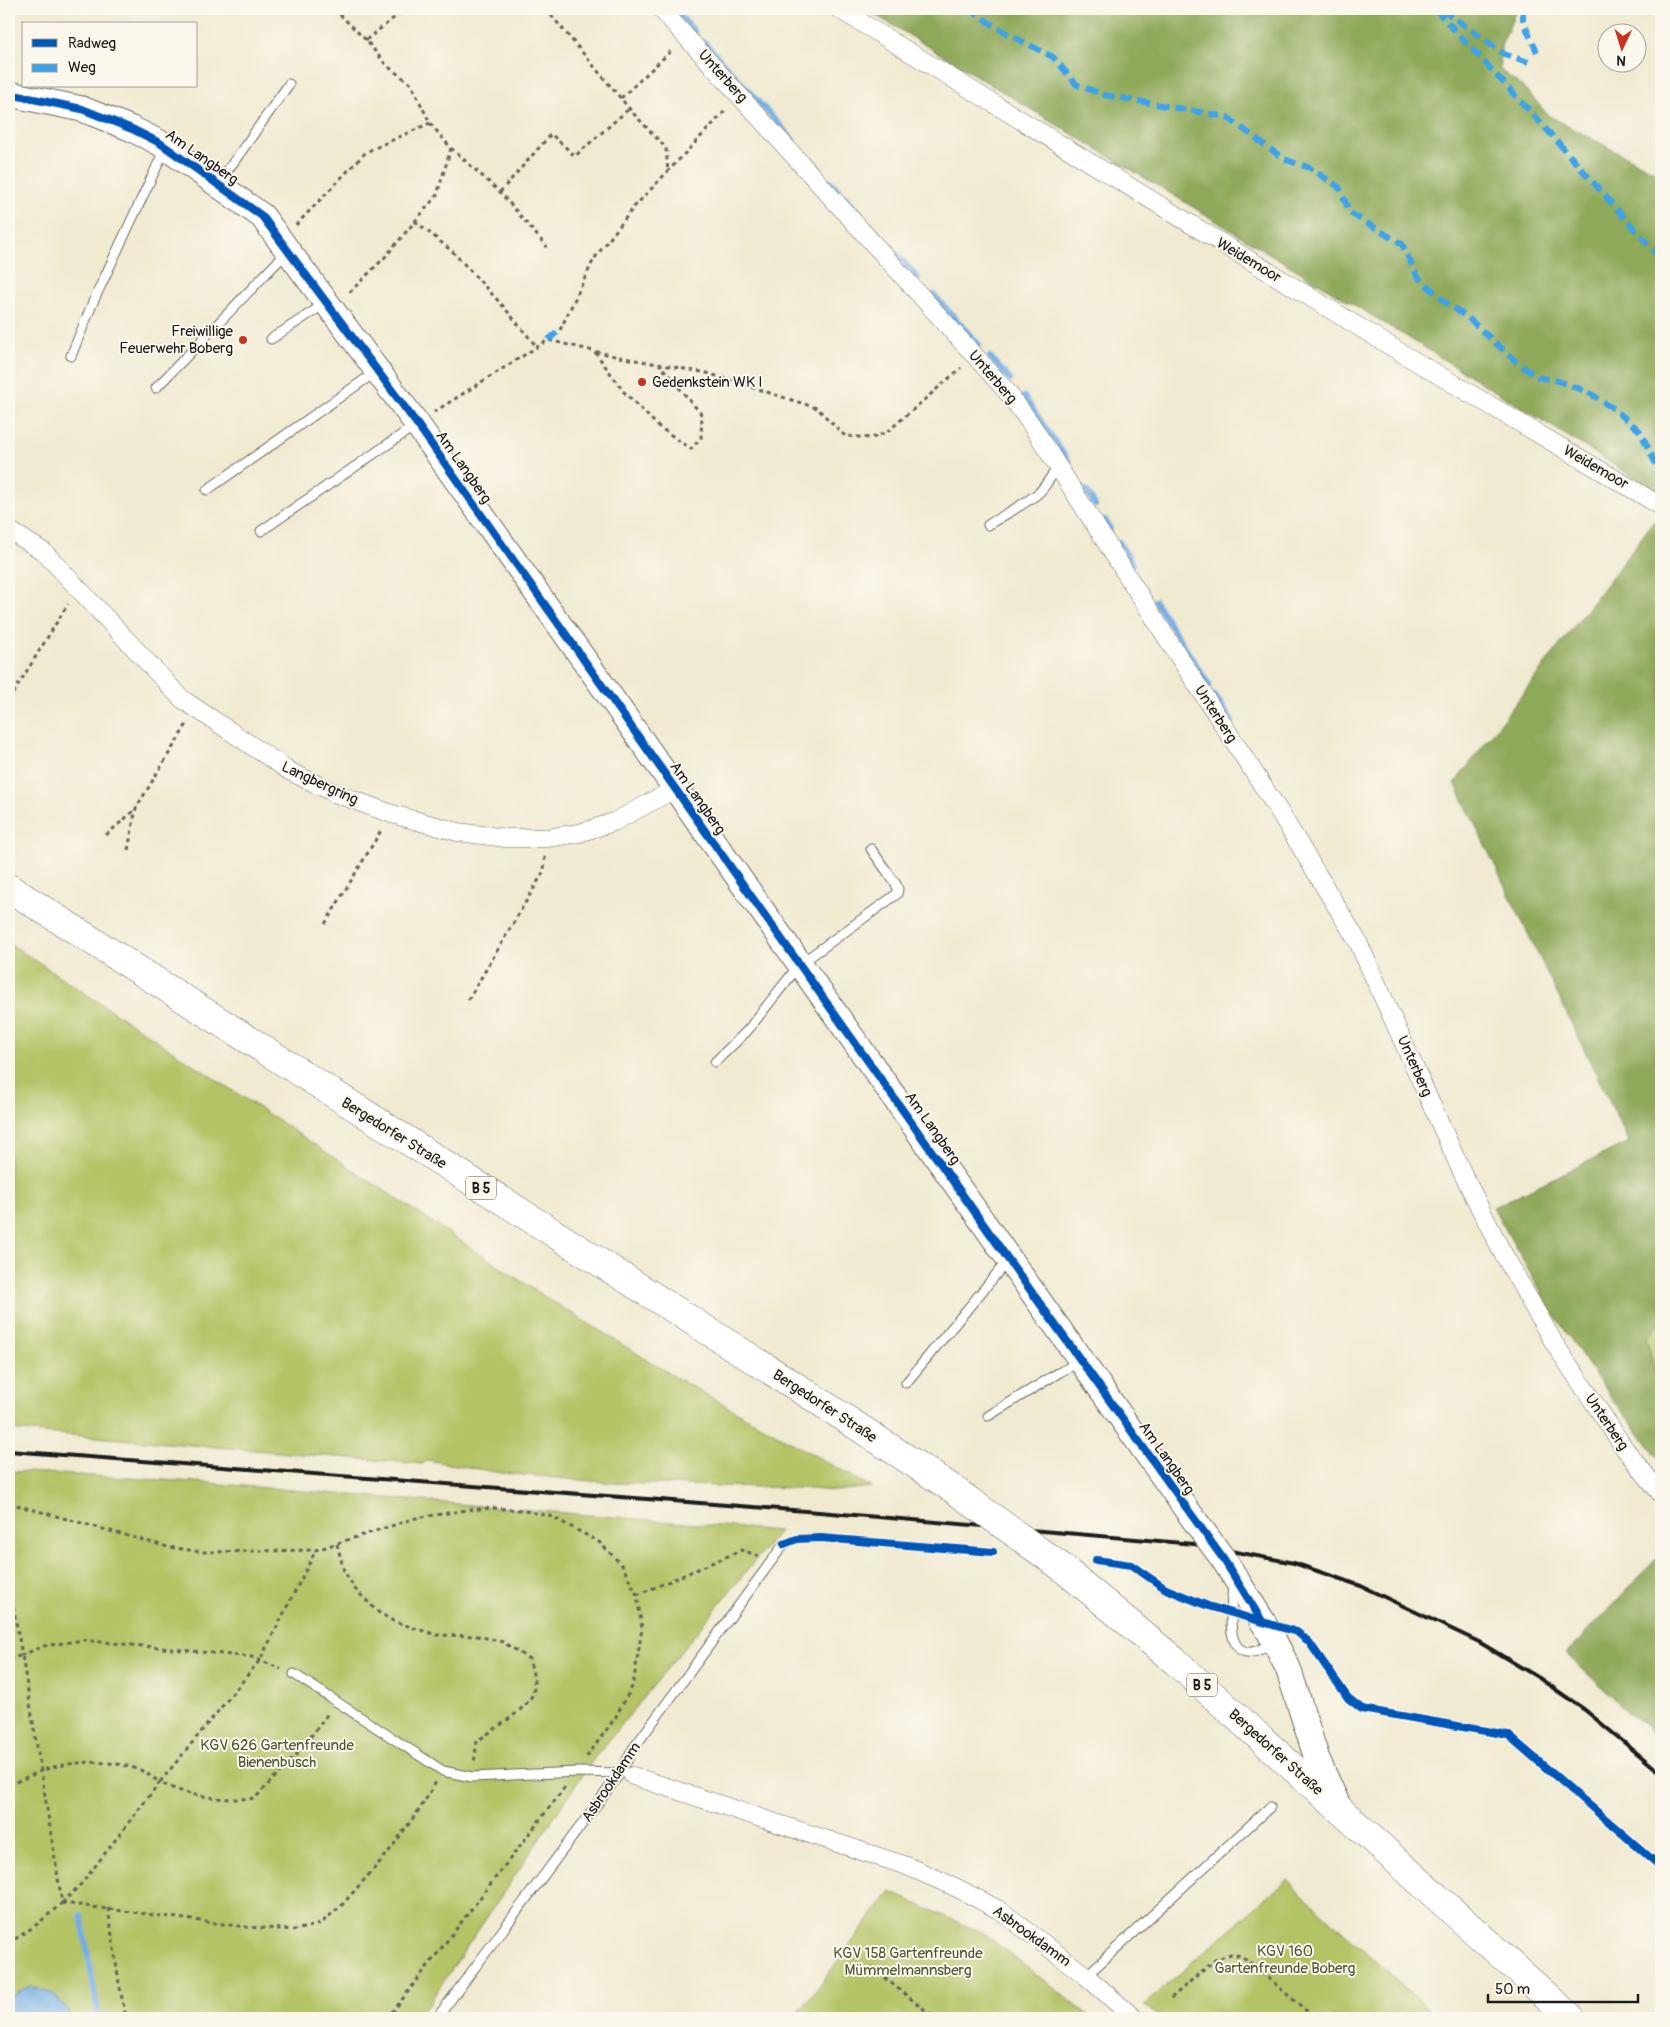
<svg xmlns="http://www.w3.org/2000/svg" width="1670" height="2027" font-family="Pangolin,sans-serif">
	<style>
		.green { fill: #b4c365; stroke: #687040 }
		.forest { fill: #8fa95a; stroke: #56623b }
		.water { fill: #74aee5; stroke: #486580 }
		.lines { fill: none; stroke-linecap: round; stroke-linejoin: round }
		.stream { stroke: #74aee5; stroke-width: 6 }
		.lane-casing { stroke: #66645b; stroke-width: 11 }
		.street-casing { stroke: #66645b; stroke-width: 19 }
		.secondary-casing { stroke: #66645b; stroke-width: 27 }
		.primary-casing { stroke: #66645b; stroke-width: 29 }
		.path { stroke: #66645b; stroke-width: 3; stroke-dasharray: 4 4; stroke-linecap: butt }
		.lane { stroke: #fff; stroke-width: 9 }
		.street { stroke: #fff; stroke-width: 18 }
		.secondary { stroke: #fff; stroke-width: 25 }
		.primary { stroke: #fff; stroke-width: 28 }
		.rail { stroke: #1c1c1c; stroke-width: 4 }
		.secondary-bridge-casing { stroke: #66645b; stroke-width: 27; stroke-linecap: butt }
		.primary-bridge-casing { stroke: #66645b; stroke-width: 29; stroke-linecap: butt }
		.secondary-bridge { stroke: #fff; stroke-width: 25 }
		.primary-bridge { stroke: #fff; stroke-width: 28 }
		.quiet { stroke: #3da2ea; stroke-width: 6; stroke-dasharray: 12 6; stroke-linecap: butt }
		.cycleway-casing { stroke: #fbf7ec; stroke-width: 11 }
		.cycleway { stroke: #0057b8; stroke-width: 8 }
		.poi-dot { fill: #c8321e; stroke: #fbf7ec; stroke-width: 2 }
		.labels { text-anchor: middle; stroke-width: 4; stroke-linejoin: round; paint-order: stroke }
		.shield { fill: #fbf7ec; stroke: #5f5e5a; stroke-width: 1 }
		.shield-label { font-size: 14px; font-weight: bold; fill: #1c1c1c }
		.street-label { font-size: 15px; fill: #1c1c1c; stroke: #fbf7ec }
		.poi-label { font-size: 15px; fill: #1c1c1c; stroke: #fbf7ec; text-anchor: end }
		.park-label { font-size: 15px; fill: #515636; stroke: #fbf7ec }
	</style>
	<rect width="100%" height="100%" fill="#fbf7ec"/>
	<filter id="ink" filterUnits="userSpaceOnUse"><feTurbulence type="fractalNoise" baseFrequency=".02" numOctaves="2"/><feDisplacementMap in="SourceGraphic" scale="10" xChannelSelector="R" yChannelSelector="G"/><feConvolveMatrix kernelMatrix="1 2 1 2 8 2 1 2 1" color-interpolation-filters="sRGB"/></filter>
	<filter id="wash" filterUnits="userSpaceOnUse"><feTurbulence type="fractalNoise" baseFrequency=".0096" numOctaves="4" result="noise"/><feDisplacementMap in="SourceGraphic" scale="20" xChannelSelector="R" yChannelSelector="G"/><feGaussianBlur stdDeviation="1.12" result="paint"/><feColorMatrix in="noise" values="0 0 0 0 0 0 0 0 0 0 0 0 0 0 0 0 0 1.4 0 .05"/><feComposite in="paint" operator="in"/></filter>
	<g filter="url(#wash)">
		<rect width="100%" height="100%" fill="#f0ead1"/>
		<path class="green" d="M9,943L550,1300L680,1380L871,1487L835,1491L798,1488L614,1483L502,1473L427,1460L423,1464L9,1430Z
			M1661,1322V1399L1646,1338Z
			M9,1471L196,1482L779,1531L592,1761L419,2018H66L70,2012L30,1986L9,1997Z
			M1287,1880L1438,2018H1160L1144,2005Z
			M890,1892L983,1933L1092,2018H795Z"/>
		<path class="forest" d="M866,9H1517L1501,46L1500,70L1524,88L1549,116L1661,175V494L1422,346Z
			M1661,512V1322L1646,1338L1661,1399V1461L1606,1391L1549,1307L1493,1207L1629,1142L1455,783Z
			M1661,1554V1742L1566,1654Z"/>
		<path class="water" d="M30,1986L53,1994L70,2012L66,2018H9V1997Z"/>
		<g class="lines">
			<path class="stream" d="M674,9L694,31
				M704,42L793,140
				M810,159L819,169
				M830,181L839,190
				M845,197L860,214
				M870,225L887,244
				M894,252L918,278
				M934,295L979,345
				M990,357L1010,380
				M1024,397L1069,462
				M1086,490L1095,505
				M1105,520L1110,529
				M1119,542L1132,564
				M1155,601L1209,685
				M1215,696L1232,722
				M81,1915L99,2018"/>
		</g>
	</g>
	<g filter="url(#ink)">
		<g class="lines">
			<g class="lane-casing">
				<path id="lane" d="M218,184L289,84
					M271,339L326,303
					M71,356L93,302L165,149
					M156,388L286,253
					M207,490L377,371
					M988,525C1004,515 1021,506 1036,495C1046,488 1049,476 1059,468
					M261,531L416,425
					M715,1062L747,1031L800,964L897,894L898,889L896,884L871,849
					M906,1383L1008,1260
					M988,1416L1060,1372L1081,1361
					M1233,1585C1232,1602 1223,1656 1252,1652C1260,1651 1267,1646 1270,1639
					M294,1674L443,1771L472,1777L577,1772L623,1773
					M1086,1976L1270,1807
					M437,2018L621,1772L633,1749L784,1544"/>
			</g>
			<g class="street-casing">
				<path id="street" d="M661,9L975,356L1009,394L1031,424L1170,643L1279,811L1358,942L1461,1170L1500,1248L1554,1343L1625,1449L1661,1494
					M839,9L1413,360L1661,506
					M9,530L44,552L182,699L291,772L337,794L392,814L458,832L506,838H547L579,833L614,822L675,789
					M633,1776L907,1866L957,1888L1001,1911L1086,1976L1134,2018"/>
			</g>
			<g class="secondary-casing">
				<path id="secondary" d="M9,94L82,109L132,129L160,143L262,216L417,424L1187,1510
					M1224,1560L1270,1633L1288,1668L1317,1759L1340,1810"/>
			</g>
			<g class="primary-casing">
				<path id="primary" d="M9,888L814,1398L953,1489
					M1060,1566L1176,1662L1571,2018"/>
			</g>
			<path class="path" d="M334,9L366,40L386,65L411,84L430,123L451,148L437,195L386,256L348,294
				M434,9L439,14L444,9
				M546,9L633,113L666,148L668,172
				M366,40L405,9
				M621,98L673,49
				M451,148L500,192L547,247
				M500,192L551,134L575,156L630,108
				M415,221L453,252L503,306L537,347
				M296,225L366,152L430,123
				M560,330L594,259L634,207L727,109
				M595,352L624,392L658,426L691,449L701,438L702,415L660,365
				M434,412L548,340L619,357L707,373L817,408L845,436L872,438L887,432L961,368
				M9,700L68,604
				M106,835L136,809
				M128,850L136,808L187,724
				M325,924L382,829
				M468,1000L544,871L545,856
				M9,1503L168,1547L202,1552L316,1550L416,1518L467,1510L493,1508L520,1510L551,1516L599,1542L622,1565L637,1595L642,1629L633,1685L615,1718L586,1758
				M337,1544L344,1571L355,1589L378,1612L395,1622L437,1635L478,1636L503,1642L529,1659C532,1670 536,1681 533,1693C529,1708 490,1732 477,1741L474,1763
				M9,1583L22,1655L44,1646L83,1640L252,1657L281,1669
				M637,1595L742,1550L759,1556
				M9,1660L22,1655L41,1771C71,1760 110,1759 140,1770C147,1773 153,1778 160,1782L260,1660L316,1550
				M9,1785L41,1771L62,1903L35,1926L9,1943
				M62,1903L246,1927L295,1930L320,1924L342,1905L387,1854L421,1807L436,1782
				M62,1903L83,1882L160,1782C187,1797 224,1801 255,1798L299,1752L329,1712
				M108,1908L119,1983L126,2018
				M872,1968L935,2018
				M1171,1998L1215,1960L1231,1954L1242,1956L1315,2018
				M386,2018L394,2010L565,1787"/>
			<use href="#lane" class="lane"/>
			<use href="#street" class="street"/>
			<use href="#secondary" class="secondary"/>
			<use href="#primary" class="primary"/>
			<path class="rail" d="M9,1451L819,1512L1194,1544L1294,1563L1361,1586L1479,1642L1539,1678L1585,1710L1661,1773"/>
			<g class="secondary-bridge-casing">
				<path id="secondary-bridge" d="M1187,1510L1224,1560"/>
			</g>
			<g class="primary-bridge-casing">
				<path id="primary-bridge" d="M953,1489L1060,1566"/>
			</g>
			<use href="#secondary-bridge" class="secondary-bridge"/>
			<use href="#primary-bridge" class="primary-bridge"/>
			<path class="quiet" d="M968,9L1006,33L1053,57L1077,85L1105,95L1227,117L1284,159L1310,168L1339,187L1350,213L1402,244L1417,276L1444,301L1468,318L1520,365L1538,377L1558,381L1588,392L1614,409L1640,431L1661,475
				M1435,9L1539,121L1661,259
				M1442,9L1504,54L1532,63
				M1523,9V21L1537,52
				M548,340L560,330"/>
			<g class="cycleway-casing">
				<path id="cycleway" d="M9,94L82,109L132,129L160,143L262,216L417,424L1008,1259L1224,1560L1262,1621
					M784,1544L797,1539L821,1538L993,1552
					M1096,1560L1131,1565L1166,1589L1208,1606L1297,1632L1309,1642L1348,1698L1362,1709L1508,1735L1661,1867"/>
			</g>
			<use href="#cycleway" class="cycleway"/>
		</g>
	</g>
	<g class="poi-dot">
		<circle cx="243" cy="340" r="5"/>
		<circle cx="642" cy="382" r="5"/>
	</g>
	<g class="labels">
		<g class="shield">
			<rect x="466" y="1176.5" width="30" height="23" rx="4"/>
			<rect x="1187" y="1673.5" width="30" height="23" rx="4"/>
		</g>
		<g class="shield-label">
			<text x="481" y="1193">B 5</text>
			<text x="1202" y="1690">B 5</text>
		</g>
		<g class="street-label">
			<text transform="translate(723 76) rotate(48)" y="5">Unterberg</text>
			<text transform="translate(202 157) rotate(35)" y="5">Am Langberg</text>
			<text transform="translate(1249 260) rotate(31)" y="5">Weidemoor</text>
			<text transform="translate(993 377) rotate(49)" y="5">Unterberg</text>
			<text transform="translate(464 467) rotate(55)" y="5">Am Langberg</text>
			<text transform="translate(1596 467) rotate(30)" y="5">Weidemoor</text>
			<text transform="translate(1216 714) rotate(57)" y="5">Unterberg</text>
			<text transform="translate(320 783) rotate(25)" y="5">Langbergring</text>
			<text transform="translate(698 798) rotate(55)" y="5">Am Langberg</text>
			<text transform="translate(1415 1066) rotate(66)" y="5">Unterberg</text>
			<text transform="translate(933 1128) rotate(55)" y="5">Am Langberg</text>
			<text transform="translate(394 1133) rotate(32)" y="5">Bergedorfer Straße</text>
			<text transform="translate(825 1406) rotate(33)" y="5">Bergedorfer Straße</text>
			<text transform="translate(1607 1422) rotate(56)" y="5">Unterberg</text>
			<text transform="translate(1167 1458) rotate(55)" y="5">Am Langberg</text>
			<text transform="translate(1276 1752) rotate(42)" y="5">Bergedorfer Straße</text>
			<text transform="translate(611 1782) rotate(-56)" y="5">Asbrookdamm</text>
			<text transform="translate(1032 1936) rotate(36)" y="5">Asbrookdamm</text>
		</g>
		<g class="poi-label">
			<text x="233" y="336">Freiwillige<tspan x="233" dy="17">Feuerwehr Boberg</tspan></text>
			<text x="652" y="387" text-anchor="start">Gedenkstein WK I</text>
		</g>
		<g class="park-label">
			<text x="277" y="1750">KGV 626 Gartenfreunde<tspan x="277" dy="17">Bienenbusch</tspan></text>
			<text x="1285" y="1956">KGV 160<tspan x="1285" dy="17">Gartenfreunde Boberg</tspan></text>
			<text x="908" y="1958">KGV 158 Gartenfreunde<tspan x="908" dy="17">Mümmelmannsberg</tspan></text>
		</g>
	</g>
	<rect width="1670" height="2027" fill="none" stroke="#fbf7ec" stroke-width="30"/>
	<rect x="22" y="22" width="175" height="65" fill="#fbf7ec" stroke="#a29f99"/>
	<rect x="32" y="39" width="25" height="8" fill="#0057b8" stroke="#a29f99"/>
	<text x="68" y="48" font-size="15" fill="#1c1c1c">Radweg</text>
	<rect x="32" y="64" width="25" height="8" fill="#3da2ea" stroke="#a29f99"/>
	<text x="68" y="72" font-size="15" fill="#1c1c1c">Weg</text>
	<g transform="translate(1622 48) rotate(184)"><circle r="24" fill="#fbf7ec" stroke="#a29f99"/>
	<path d="M0-4L9 19L0 12L-9 19Z" fill="#c8321e"/>
	<text y="-8" font-size="14" font-weight="bold" text-anchor="middle" fill="#1c1c1c">N</text>
	</g>
	<path d="M1488 1994v8h150v-8" fill="none" stroke="#1c1c1c" stroke-width="2.5"/>
	<text x="1495" y="1994" font-size="15" fill="#1c1c1c" stroke="#fbf7ec" stroke-width="4" paint-order="stroke">50 m</text>
</svg>
